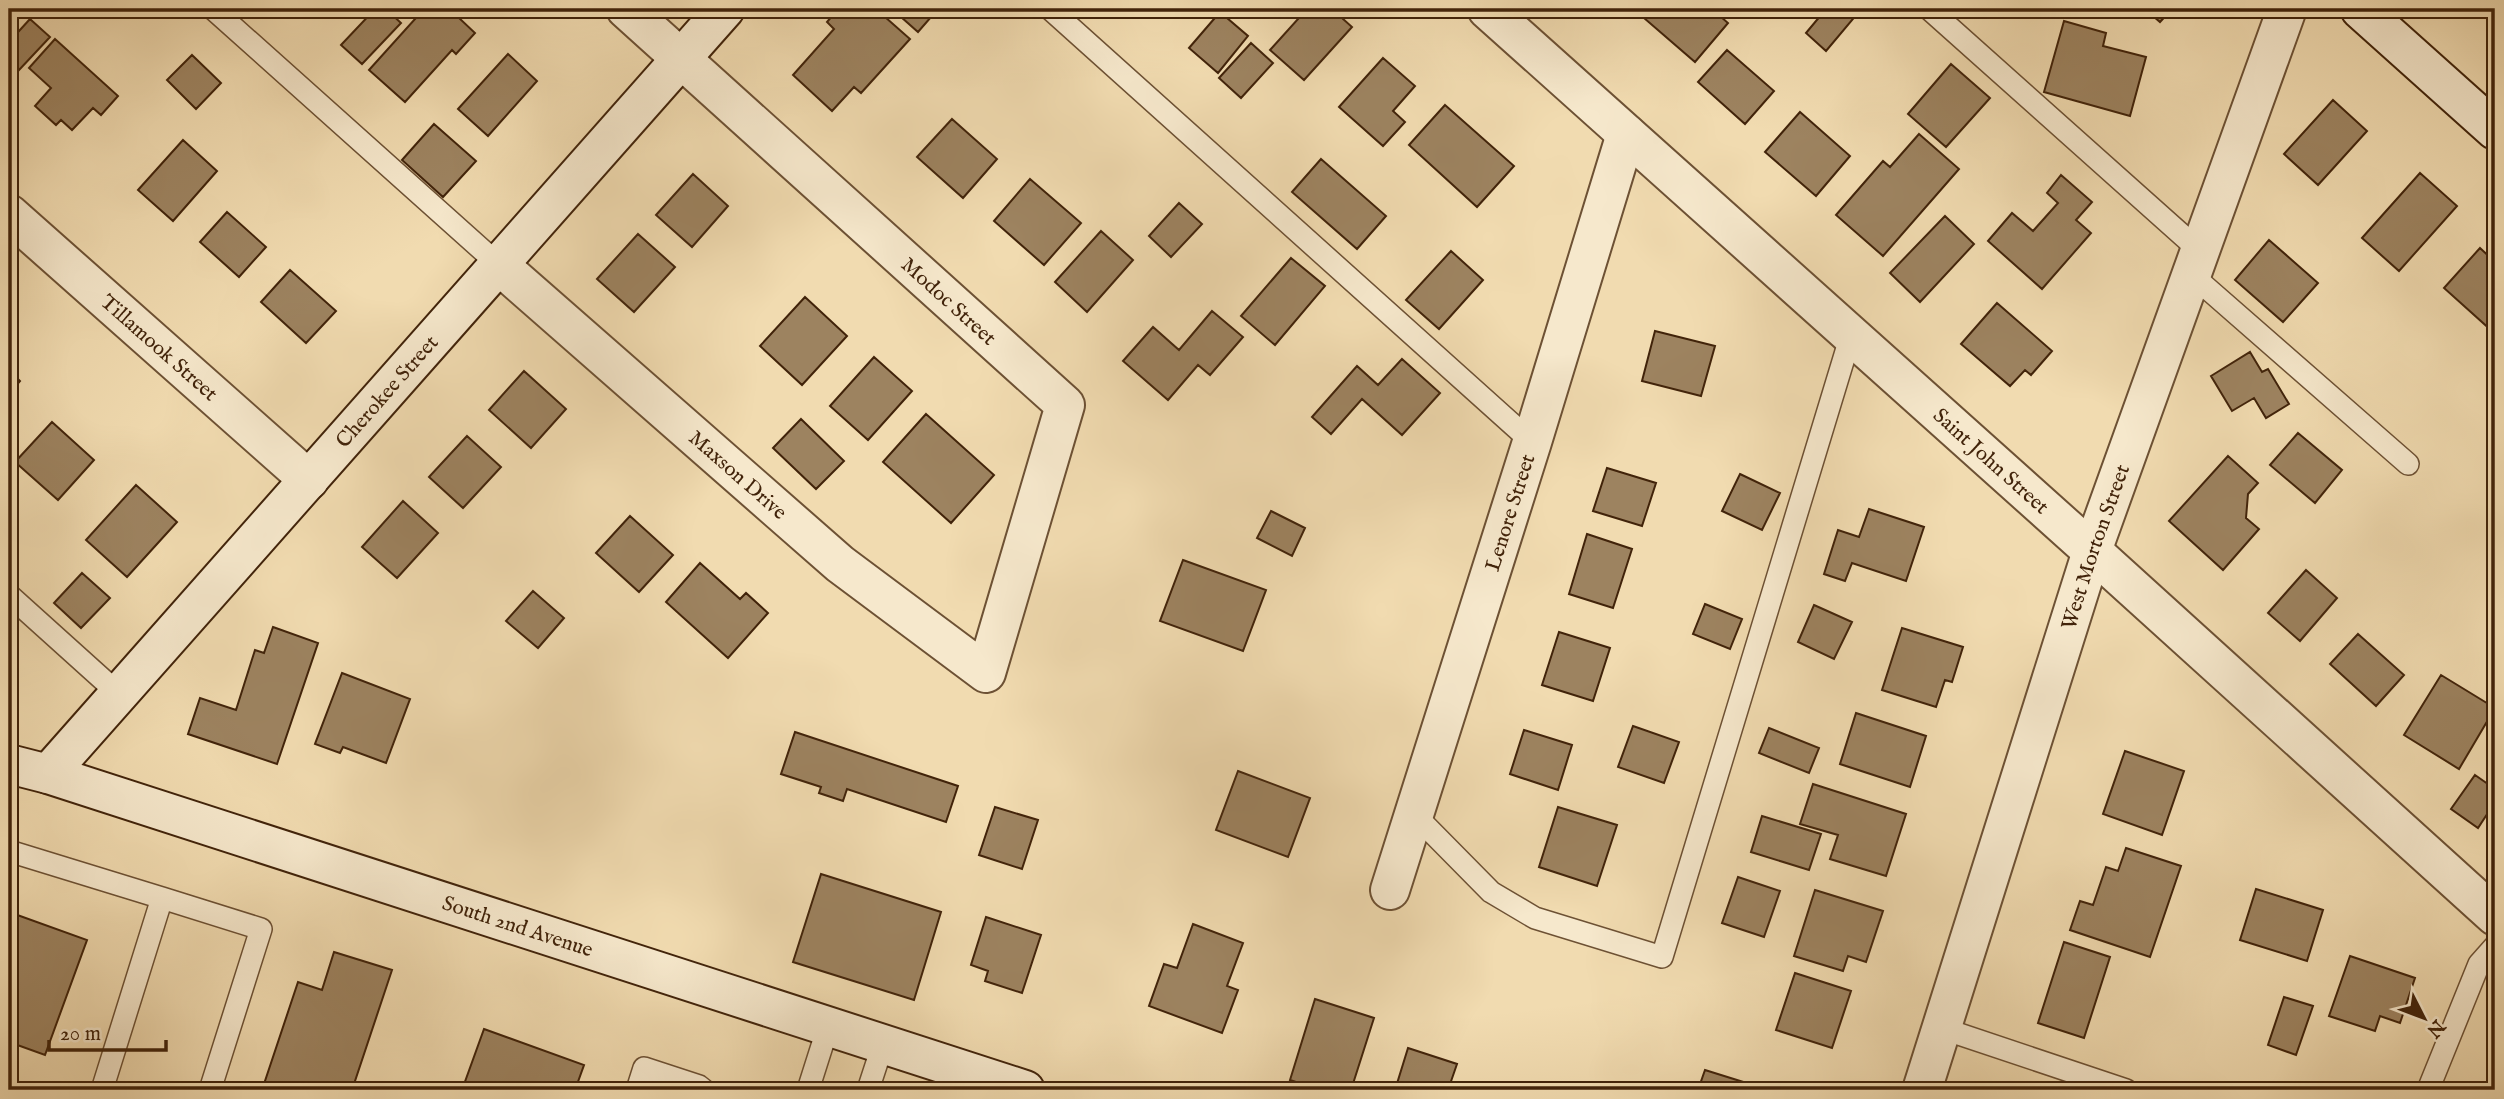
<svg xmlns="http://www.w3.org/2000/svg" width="2504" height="1099" font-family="'IM FELL English',serif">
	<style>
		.building { fill: #9d8360; stroke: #41230a; stroke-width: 2 }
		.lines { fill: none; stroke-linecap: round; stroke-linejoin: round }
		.lane-casing { stroke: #6d5134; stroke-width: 24 }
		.street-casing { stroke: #6d5134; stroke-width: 42 }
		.secondary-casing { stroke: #41230a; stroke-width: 42 }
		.lane { stroke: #f6e8cc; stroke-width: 21 }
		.street { stroke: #f6e8cc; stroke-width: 38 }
		.secondary { stroke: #f6e8cc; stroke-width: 38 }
		.labels { text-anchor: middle; stroke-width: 7; stroke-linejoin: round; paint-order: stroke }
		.street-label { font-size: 21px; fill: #41230a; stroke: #f6e8cc }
	</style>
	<rect width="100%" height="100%" fill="#f1dbb0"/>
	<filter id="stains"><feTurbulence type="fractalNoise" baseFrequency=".00286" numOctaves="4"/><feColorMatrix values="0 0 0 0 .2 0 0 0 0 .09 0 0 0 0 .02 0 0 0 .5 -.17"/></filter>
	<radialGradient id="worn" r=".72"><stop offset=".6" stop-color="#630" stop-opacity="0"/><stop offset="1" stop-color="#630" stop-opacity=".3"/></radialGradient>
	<path class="building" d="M375,9H386L401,23L362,64L341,45Z
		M424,9H461L464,12L459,18L475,33L456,54L452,50L405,102L369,70Z
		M838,9H876L910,39L861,93L854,87L832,111L793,75L834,29L827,22Z
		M892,9H938L918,32Z
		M1307,9H1332L1352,27L1304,80L1270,50Z
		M1653,9H1712L1728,23L1695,62L1644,18Z
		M1826,9H1853L1858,13L1826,51L1806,33Z
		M2145,9H2172L2160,22Z
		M1220,12L1248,36L1218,73L1189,48Z
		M30,19L50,37L19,70L9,60V42Z
		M2064,21L2106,33L2103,46L2146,57L2130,116L2044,92Z
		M55,39L118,96L101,115L93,108L72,130L61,120L56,125L35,106L51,88L29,68Z
		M1251,43L1273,63L1241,98L1219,78Z
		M1727,50L1774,91L1745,124L1698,82Z
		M508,54L537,81L488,136L458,109Z
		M192,55L221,83L196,109L167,80Z
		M1383,58L1415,86L1393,111L1405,122L1383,146L1339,107Z
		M1951,64L1990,98L1946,147L1908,114Z
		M2333,100L2367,131L2318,185L2284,154Z
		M1445,105L1514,166L1477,207L1409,145Z
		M1800,112L1850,156L1816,196L1765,152Z
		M952,119L997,159L963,198L917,157Z
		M434,124L476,161L443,197L402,160Z
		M1919,134L1959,169L1883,256L1836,215L1883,161L1890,167Z
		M183,140L217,171L173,221L138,190Z
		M1321,159L1386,216L1357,249L1292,192Z
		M2420,173L2457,206L2399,271L2362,238Z
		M693,174L728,206L692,247L656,215Z
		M2061,175L2092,202L2076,220L2091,233L2042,289L1988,241L2012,213L2033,231L2058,203L2047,193Z
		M1030,179L1081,223L1044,265L994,221Z
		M1179,203L1202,224L1171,257L1149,236Z
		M227,212L266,247L239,277L200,242Z
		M1945,216L1974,244L1920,302L1890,273Z
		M1101,231L1133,260L1087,312L1055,282Z
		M638,234L675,267L634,312L597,279Z
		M2269,240L2318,283L2283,322L2235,280Z
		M2480,248L2495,262V328L2492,331L2444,288Z
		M1451,251L1483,280L1439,329L1406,300Z
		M1291,258L1325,286L1275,345L1241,316Z
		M290,270L336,311L306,343L261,302Z
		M805,297L847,336L802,385L760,346Z
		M1997,303L2052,351L2031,375L2025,370L2010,386L1961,344Z
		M1212,311L1243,337L1210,375L1198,365L1168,400L1123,361L1153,327L1179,350Z
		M1655,331L1715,346L1701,396L1642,381Z
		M2250,352L2262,372L2268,369L2289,404L2266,418L2254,398L2232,411L2211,376Z
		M874,357L912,391L868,440L830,406Z
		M1402,359L1440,393L1402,435L1362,399L1331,434L1312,417L1357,366L1378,385Z
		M9,370L20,381L9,394Z
		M524,371L566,409L531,448L489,410Z
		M926,414L994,475L951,523L883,462Z
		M801,419L844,461L816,489L773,448Z
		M52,422L94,460L58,500L15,462Z
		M2298,433L2342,470L2315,503L2270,465Z
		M467,436L501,467L463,508L429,477Z
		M2228,456L2258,483L2248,494L2246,518L2259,529L2223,570L2169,521Z
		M1607,468L1656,483L1642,526L1593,511Z
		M1740,474L1780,493L1762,530L1722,511Z
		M136,485L177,522L127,577L86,540Z
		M403,501L438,533L397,578L362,547Z
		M1869,509L1924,527L1906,581L1852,563L1845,581L1824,574L1838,530L1859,537Z
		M1271,511L1305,528L1292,556L1257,538Z
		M630,516L673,555L639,592L596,553Z
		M1587,534L1632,549L1613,608L1569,594Z
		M1183,560L1266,590L1243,651L1160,621Z
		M700,563L740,599L746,593L768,613L728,658L666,602Z
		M2306,570L2337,598L2300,641L2268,613Z
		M82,573L110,598L81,628L54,603Z
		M533,591L564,618L538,648L506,621Z
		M1705,604L1742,619L1730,649L1693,634Z
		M1814,605L1852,622L1834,659L1798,642Z
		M273,627L318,643L277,764L188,734L200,698L236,710L255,650L264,653Z
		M1902,628L1963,647L1952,682L1945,680L1936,707L1882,690Z
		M1559,632L1610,648L1593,701L1542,685Z
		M2358,634L2404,675L2376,706L2330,664Z
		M342,673L410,699L386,763L343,747L340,753L315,744Z
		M2441,675L2495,708L2459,769L2404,735Z
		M1856,713L1926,736L1910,787L1840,764Z
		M1633,726L1679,742L1664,783L1618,767Z
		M1769,728L1819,748L1809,773L1759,753Z
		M1524,730L1572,745L1558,790L1510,774Z
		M795,732L958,786L946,822L847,789L843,801L819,793L821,787L781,774Z
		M2125,751L2184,771L2162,835L2103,814Z
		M1238,771L1310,798L1288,857L1216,830Z
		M2475,775L2495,789V802L2478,828L2451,809Z
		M1813,784L1906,814L1886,876L1830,859L1838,835L1800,824Z
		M995,807L1038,820L1022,869L979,855Z
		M1558,807L1617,825L1597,886L1539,867Z
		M1762,816L1821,834L1809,870L1751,852Z
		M2126,848L2181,866L2150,957L2070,930L2080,901L2093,905L2106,867L2118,871Z
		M821,874L941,912L914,1000L793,962Z
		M1738,877L1780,891L1764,937L1722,923Z
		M2256,889L2323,910L2307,961L2240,940Z
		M1815,890L1883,911L1866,962L1848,956L1843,971L1794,956Z
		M9,912L87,940L45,1055L9,1042Z
		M986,917L1041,935L1022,993L985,981L988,971L971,965Z
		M1193,924L1243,943L1227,986L1238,990L1222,1033L1149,1006L1164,964L1177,968Z
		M2064,942L2110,957L2084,1038L2038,1023Z
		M334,952L392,970L352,1090H262L298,982L322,990Z
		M2350,956L2415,978L2400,1023L2380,1016L2375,1031L2329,1016Z
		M1795,973L1851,991L1832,1048L1776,1030Z
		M2284,997L2313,1006L2296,1055L2268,1045Z
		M1315,999L1374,1018L1351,1090H1320L1290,1080Z
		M484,1029L584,1065L575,1090H462Z
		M1408,1048L1457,1064L1448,1090H1395Z
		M1705,1070L1769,1090H1698Z"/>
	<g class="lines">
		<g class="lane-casing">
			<path id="lane" d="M213,9L499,265
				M1050,9L1532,442
				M1929,9L2200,251
				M2192,275L2408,464
				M9,595L120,695
				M1414,814L1491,892L1535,918L1662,957L1851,335
				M9,851L162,898L102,1090
				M162,898L261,929L210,1090
				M1941,1028L2126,1090
				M637,1090L644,1068L699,1086L704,1090
				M808,1090L828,1027
				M868,1090L883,1044
				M2428,1090L2479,964L2495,946"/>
		</g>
		<g class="street-casing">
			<g id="street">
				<path id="s1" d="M1487,9L2092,551L2495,916"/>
				<path id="s2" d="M9,214L309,480"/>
				<path id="s3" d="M499,265L840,564L986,673L1065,405L626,9"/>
				<path id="s4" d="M1390,890L1532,442L1626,134"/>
				<path id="s5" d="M1922,1090L2092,551L2287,9"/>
			</g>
		</g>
		<g class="secondary-casing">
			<g id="secondary">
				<path d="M2360,9L2495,130"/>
				<path id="s6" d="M9,764L48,774L1025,1090"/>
				<path id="s7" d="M48,774L725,9"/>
			</g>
		</g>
		<use href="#lane" class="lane"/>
		<use href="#street" class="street"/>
		<use href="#secondary" class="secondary"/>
	</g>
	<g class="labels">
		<g class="street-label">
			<text transform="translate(949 301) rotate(42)" y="7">Modoc Street</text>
			<text dy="7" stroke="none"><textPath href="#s2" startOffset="201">Tillamook Street</textPath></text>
			<text dy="7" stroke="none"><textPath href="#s7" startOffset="511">Cherokee Street</textPath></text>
			<text dy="7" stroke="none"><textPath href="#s1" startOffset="677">Saint John Street</textPath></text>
			<text dy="7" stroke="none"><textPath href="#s3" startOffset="318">Maxson Drive</textPath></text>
			<text dy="7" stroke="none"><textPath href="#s4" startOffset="396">Lenore Street</textPath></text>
			<text dy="7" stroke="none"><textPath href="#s5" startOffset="570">West Morton Street</textPath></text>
			<text dy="7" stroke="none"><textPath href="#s6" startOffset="534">South 2nd Avenue</textPath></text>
		</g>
	</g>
	<rect width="2504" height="1099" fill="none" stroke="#f1dbb0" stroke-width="35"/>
	<rect x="10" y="10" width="2483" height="1078" fill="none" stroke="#41230a" stroke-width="3.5"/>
	<rect x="18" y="18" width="2469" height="1064" fill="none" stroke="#41230a" stroke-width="2"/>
	<g transform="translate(2424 1018) rotate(132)" stroke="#f6e8cc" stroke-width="5" paint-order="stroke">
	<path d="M0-5L12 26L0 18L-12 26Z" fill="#41230a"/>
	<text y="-10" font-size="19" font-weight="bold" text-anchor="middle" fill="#41230a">N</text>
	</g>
	<path d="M49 1040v10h117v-10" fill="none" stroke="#41230a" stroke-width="3.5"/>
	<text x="60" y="1040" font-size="21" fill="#41230a" stroke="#f6e8cc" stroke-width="5" paint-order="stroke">20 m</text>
	<rect width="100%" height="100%" filter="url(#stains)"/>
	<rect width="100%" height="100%" fill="url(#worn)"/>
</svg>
